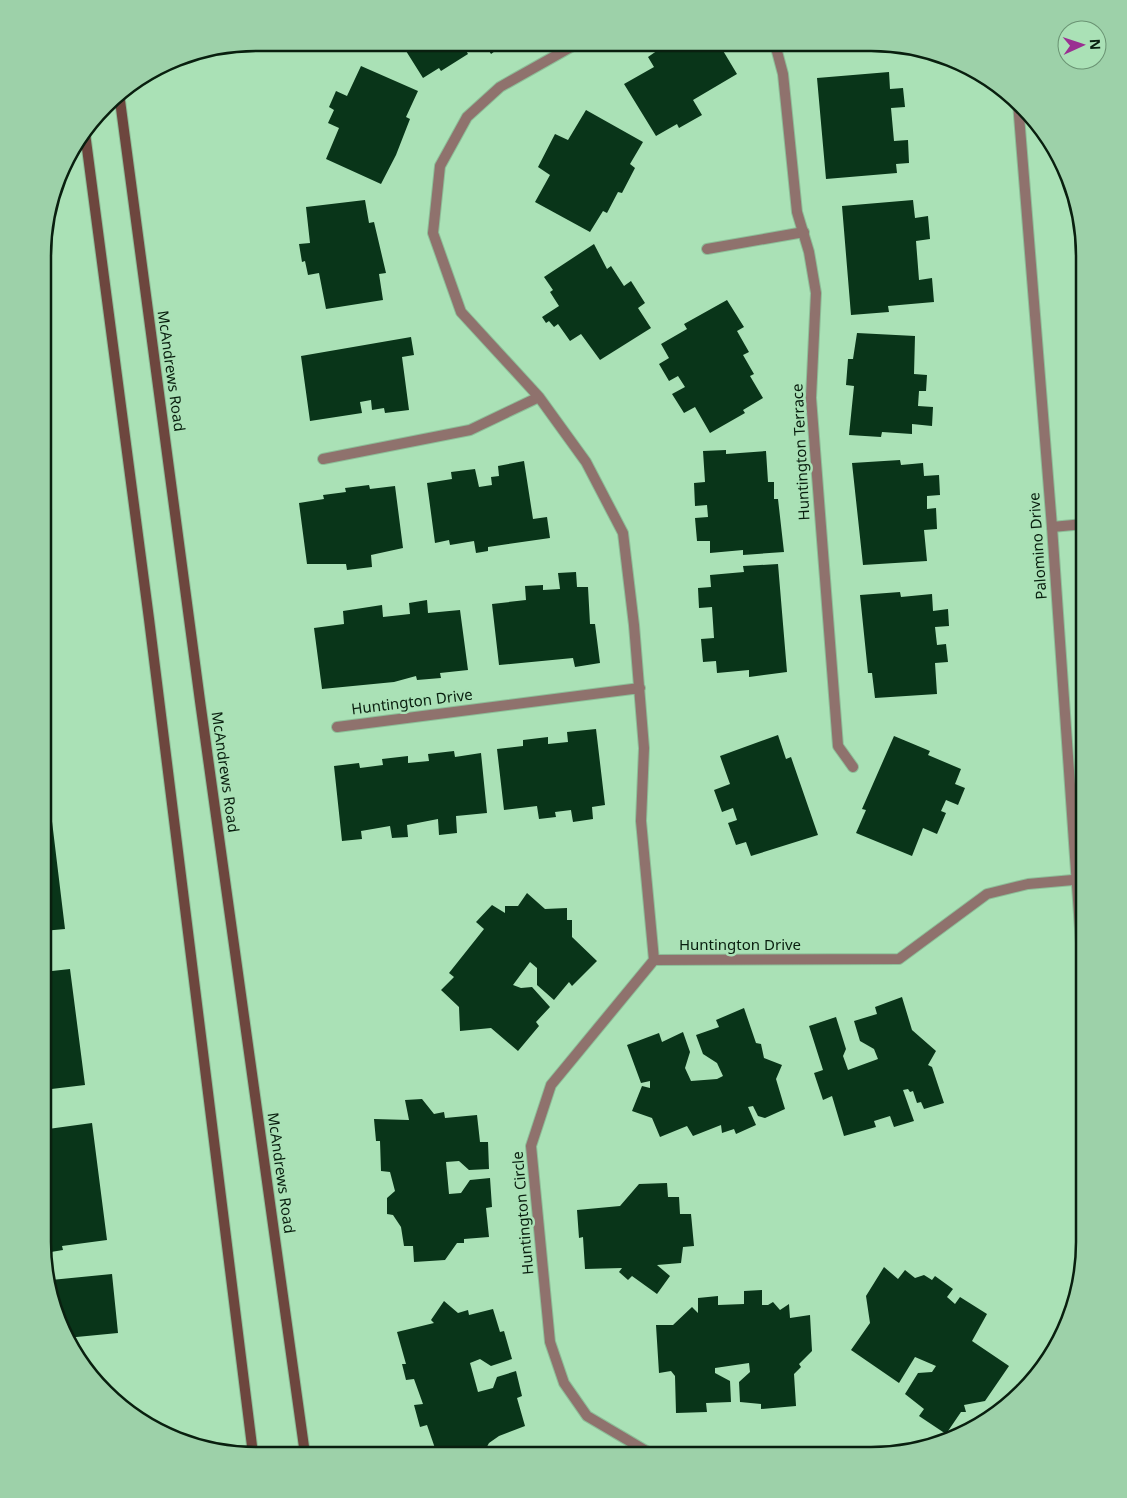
<svg xmlns="http://www.w3.org/2000/svg" width="1127" height="1498" font-family="'Noto Sans',sans-serif">
	<style>
		.building { fill: #093519 }
		.lines { fill: none; stroke-linecap: round; stroke-linejoin: round }
		.service-casing { stroke: #8dbe98; stroke-width: 12 }
		.minor-casing { stroke: #8dbe98; stroke-width: 12 }
		.tertiary-casing { stroke: #8dbe98; stroke-width: 12 }
		.secondary-casing { stroke: #8dbe98; stroke-width: 12 }
		.service { stroke: #8f726d; stroke-width: 10 }
		.minor { stroke: #8f726d; stroke-width: 10 }
		.tertiary { stroke: #8f726d; stroke-width: 10 }
		.secondary { stroke: #6d463e; stroke-width: 10 }
		.labels { text-anchor: middle; stroke-width: 5; stroke-linejoin: round; paint-order: stroke }
		.street-label { font-size: 15px; fill: #091f0f; stroke: #aae1b6 }
		.rim { fill: none; stroke: #091f0f; stroke-width: 2.5 }
	</style>
	<rect width="100%" height="100%" fill="#aae1b6"/>
	<path class="building" d="M401,43H467L463,45L468,54L441,71L439,68L423,78Z
		M474,43H506L491,54L485,44L477,48Z
		M658,44H719L737,74L693,100L702,115L679,128L677,124L656,136L624,84L654,67L648,57L661,48Z
		M361,66L418,91L406,117L410,119L396,155L381,184L326,159L339,128L328,123L334,110L329,107L336,91L347,96Z
		M889,72L890,89L903,88L905,107L891,108L894,141L908,140L909,163L896,164L897,173L826,179L817,78Z
		M586,110L643,142L630,164L635,168L622,193L618,192L607,213L603,211L590,232L535,202L550,175L538,167L555,134L568,140Z
		M365,200L369,223L374,222L386,273L379,274L383,300L326,309L319,273L308,275L305,261L302,262L299,244L310,243L306,207Z
		M913,200L915,218L928,216L930,239L916,241L919,280L932,278L934,302L888,306L889,312L851,315L842,206Z
		M594,244L607,269L611,266L624,286L631,281L645,303L638,308L651,328L600,360L581,334L570,341L558,324L554,327L549,321L546,323L542,317L559,306L550,292L553,290L544,277Z
		M727,300L744,327L737,331L749,352L743,355L754,374L750,376L763,398L743,410L745,413L710,433L695,407L684,413L672,394L685,387L678,376L669,381L659,364L669,358L661,344L687,329L684,324Z
		M857,333L915,336L914,374L927,375L926,391H919L918,406L933,407L932,426L912,424V434L882,432L881,437L849,435L854,386L846,385L848,359H853Z
		M411,337L414,355L402,357L409,410L385,413L384,408L372,410L371,400L360,402L362,413L310,421L301,356Z
		M726,450V454L766,451L768,482H774V499H778L784,552L743,555V550L710,553V541H697L695,518L708,517L707,505L695,506L694,483L705,482L703,451Z
		M900,460L901,465L923,463L924,476L939,475L940,495L927,496V509L936,508L937,529L924,530L927,561L863,565L852,463Z
		M524,461L533,519L547,517L550,538L488,547V551L476,553L474,541L450,545L449,540L435,543L427,483L452,479L451,472L475,469L479,487L492,485L491,477L499,476L498,466Z
		M369,485L370,489L395,486L403,548L371,555L372,567L347,570L346,564H307L299,503L324,499L323,495L346,492L345,488Z
		M778,564L787,672L749,677V670L717,673L716,661L703,662L701,639L714,638L712,607L699,608L698,588L711,587L710,575L744,572L743,566Z
		M576,572L577,587H588L590,624H595L600,663L575,667L573,658L499,665L492,604L526,600L525,586L543,585V590L560,589L558,573Z
		M900,592L901,597L932,594L933,611L948,609L949,626L935,627L937,645L946,644L948,662L935,663L937,694L875,698L872,673H868L860,595Z
		M427,600L428,613L460,610L468,670L440,673L441,678L417,680L416,676L394,682L322,689L314,628L344,624L343,611L382,605L383,617L410,614L409,603Z
		M596,729L605,805L592,807L593,819L573,822L571,810L555,812L556,817L539,819L537,806L504,810L497,749L523,746V740L548,737V744L568,742L567,732Z
		M778,735L786,759L791,757L818,835L751,856L746,842L736,845L728,823L737,820L733,808L722,812L714,790L730,784L720,756Z
		M894,736L930,751L928,755L961,769L955,784L965,788L958,805L946,800L941,811L946,813L937,834L923,828L912,856L856,833L866,810L862,809Z
		M454,751L455,757L481,753L487,813L456,816L457,833L439,835L438,819L407,825L408,837L392,838L390,826L361,831L362,839L342,841L334,766L359,763L360,768L383,765L382,759L408,756V763L429,761L428,754Z
		M51,813L65,929L43,931V814Z
		M527,893L545,909L567,908V920H572V937L597,961L572,986L569,982L554,1000L537,985V968L530,962L513,985L521,988L532,987L550,1007L536,1022L539,1026L518,1051L491,1028L460,1031L459,1007L441,990L454,977L449,973L484,929L476,922L492,905L505,913V906H518Z
		M70,969L85,1085L43,1090V972Z
		M902,997L912,1030L936,1051L928,1065L932,1067L944,1103L924,1109L921,1102L917,1103L913,1091L910,1092L908,1089L903,1090L914,1121L894,1127L890,1116L874,1121L876,1127L844,1136L832,1096L823,1100L814,1073L823,1070L809,1026L836,1017L846,1049L843,1056L848,1070L878,1059L874,1049L860,1041L854,1021L877,1014L875,1007Z
		M744,1008L756,1043L761,1044L764,1058L782,1065L776,1079L785,1109L765,1118L758,1116L753,1106L748,1107L756,1125L736,1134L734,1129L722,1133L721,1125L693,1136L687,1126L660,1137L652,1118L632,1111L642,1086L650,1088V1081L641,1083L627,1045L659,1033L662,1042L683,1032L690,1052L685,1068L691,1081L717,1079L723,1076L717,1063L703,1054L696,1035L719,1027L716,1020Z
		M422,1099L434,1114L444,1112L445,1118L477,1115L480,1142H488L489,1169L469,1170L459,1161L446,1162L449,1194L461,1193L470,1180L490,1178L492,1207L486,1208L489,1237L464,1239V1243H457L445,1260L414,1262L413,1246H404L401,1227L393,1215L387,1214V1198L395,1191L390,1172L381,1171L380,1141H376L374,1119L409,1120L405,1100Z
		M92,1123L107,1240L62,1246L63,1250L45,1253L43,1242V1197L51,1196L49,1177L43,1178V1124H48V1129Z
		M667,1183L668,1197H679L680,1214H691L694,1246L683,1247L681,1263L657,1265L670,1276L657,1294L632,1276L628,1280L619,1272L622,1268L585,1269L583,1237L579,1238L577,1210L620,1206L639,1184Z
		M884,1267L898,1279L905,1270L915,1278L924,1275L932,1280L935,1276L953,1289L947,1297L955,1304L960,1297L987,1314L972,1341L1009,1366L985,1401L964,1405L966,1412H961L946,1434L919,1416L924,1409L905,1394L918,1373L932,1372L936,1366L915,1357L899,1383L851,1350L870,1323L866,1296Z
		M112,1274L118,1333L66,1338L51,1280Z
		M762,1290V1305H768L773,1302L780,1310L789,1304L790,1318L810,1315L812,1351L799,1364L801,1367L794,1374L796,1406L761,1409V1404L740,1402L739,1382L750,1372L749,1363L715,1368V1373L730,1381L731,1402L706,1403L707,1412L676,1413L675,1376L671,1371L659,1373L656,1325H673L692,1307L698,1313V1298L718,1296V1305L744,1304V1291Z
		M444,1301L458,1313L468,1310L469,1315L493,1309L500,1332L504,1331L512,1359L491,1366L480,1359L470,1363L478,1392L493,1388L497,1377L516,1371L522,1396L517,1398L525,1426L499,1436L489,1443L483,1454H437L427,1425L420,1427L414,1405L423,1404L414,1379L406,1380L402,1364H406L397,1332L434,1323L431,1320Z"/>
	<g class="lines">
		<g class="service-casing">
			<path id="service" d="M707,249L804,232"/>
		</g>
		<g class="minor-casing">
			<path id="minor" d="M578,43L500,87L467,117L440,166L433,233L461,312L539,397L586,462L623,533L634,625L644,748L641,821L654,960
				M775,44L783,74L797,212L809,252L816,293L811,398L838,746L853,767
				M323,459L470,430L539,397
				M1052,527L1084,524
				M337,727L640,688
				M654,960L899,959L987,894L1028,884L1084,879
				M653,1455L587,1416L564,1383L550,1342L531,1146L551,1085L654,960
				M730,1455L865,1454"/>
		</g>
		<g class="tertiary-casing">
			<path id="tertiary" d="M1018,103L1052,527L1084,986"/>
		</g>
		<g class="secondary-casing">
			<path id="secondary" d="M119,93L200,701L305,1454
				M85,133L149,619L253,1454"/>
		</g>
		<use href="#service" class="service"/>
		<use href="#minor" class="minor"/>
		<use href="#tertiary" class="tertiary"/>
		<use href="#secondary" class="secondary"/>
	</g>
	<g class="labels">
		<g class="street-label">
			<text transform="translate(171 371) rotate(82)" y="5">McAndrews Road</text>
			<text transform="translate(801 452) rotate(-93)" y="5">Huntington Terrace</text>
			<text transform="translate(1038 546) rotate(-94)" y="5">Palomino Drive</text>
			<text transform="translate(412 702) rotate(-7)" y="5">Huntington Drive</text>
			<text transform="translate(225 772) rotate(82)" y="5">McAndrews Road</text>
			<text x="740" y="950">Huntington Drive</text>
			<text transform="translate(281 1173) rotate(82)" y="5">McAndrews Road</text>
			<text transform="translate(523 1213) rotate(-95)" y="5">Huntington Circle</text>
		</g>
	</g>
	<path d="M0 0H1127V1498H0ZM256 51H871A205 205 0 0 1 1076 256V1242A205 205 0 0 1 871 1447H256A205 205 0 0 1 51 1242V256A205 205 0 0 1 256 51Z" fill="#9dd1a9" fill-rule="evenodd"/>
	<path class="rim" d="M256 51H871A205 205 0 0 1 1076 256V1242A205 205 0 0 1 871 1447H256A205 205 0 0 1 51 1242V256A205 205 0 0 1 256 51Z"/>
	<g transform="translate(1082 45) rotate(87)"><circle r="24" fill="#aae1b6" stroke="#6a9373"/>
	<path d="M0-4L9 19L0 12L-9 19Z" fill="#9a3092"/>
	<text y="-8" font-size="14" font-weight="bold" text-anchor="middle" fill="#091f0f">N</text>
	</g>
</svg>
